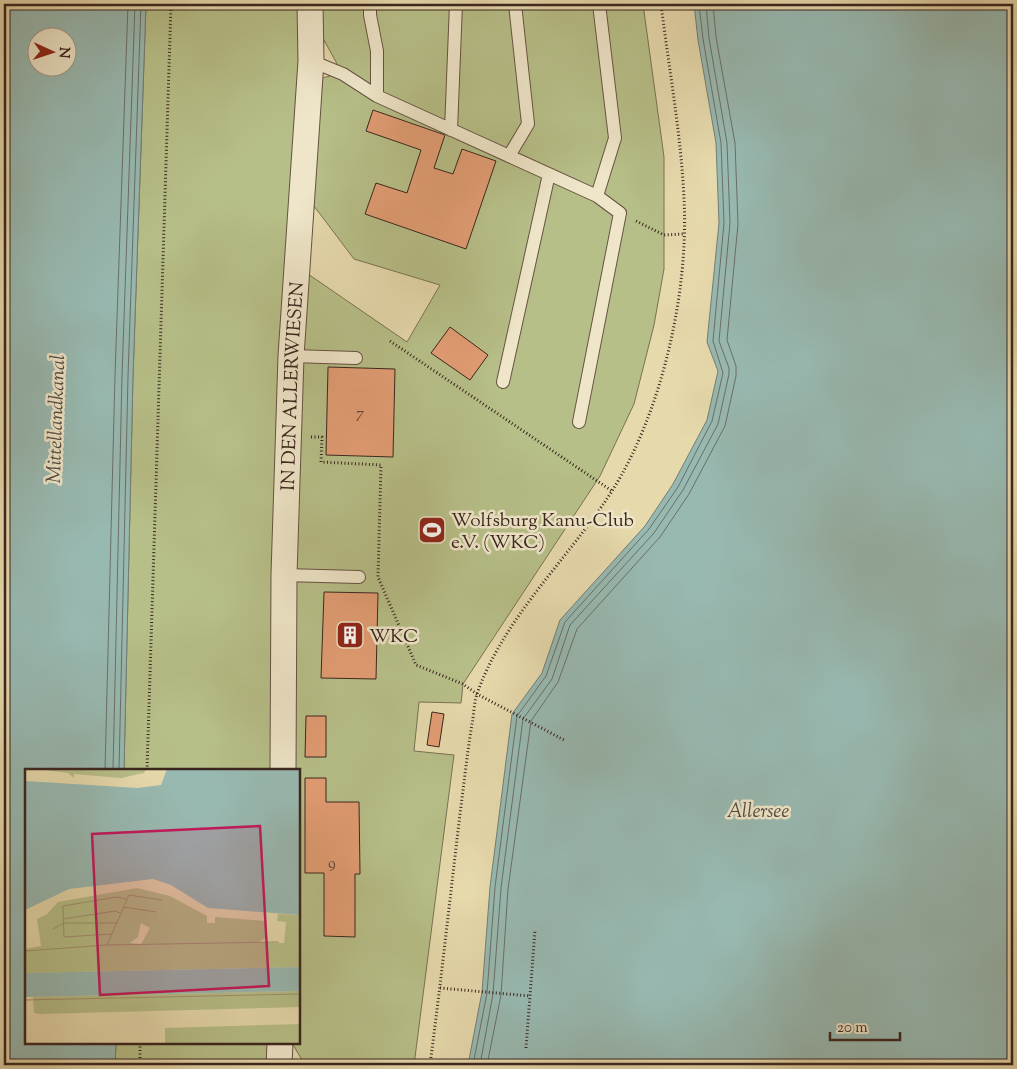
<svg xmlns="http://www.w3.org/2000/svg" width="1017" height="1069" font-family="'Sorts Mill Goudy',serif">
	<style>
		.green { fill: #b7bf88; stroke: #787253; fill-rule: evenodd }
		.water { fill: #98b9b1; stroke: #727e76; fill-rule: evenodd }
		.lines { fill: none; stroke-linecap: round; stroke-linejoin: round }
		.shore { stroke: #696f68; stroke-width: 1 }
		.building { fill: #e39d74; stroke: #3a251e }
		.lane-casing { stroke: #655242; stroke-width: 14 }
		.street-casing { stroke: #655242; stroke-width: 27 }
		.path { stroke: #3a251e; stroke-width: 3; stroke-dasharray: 1 2.5; stroke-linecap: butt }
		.lane { stroke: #efe6c9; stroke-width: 12 }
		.street { stroke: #efe6c9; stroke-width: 25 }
		.labels { text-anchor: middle; stroke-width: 5; stroke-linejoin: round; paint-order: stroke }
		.number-label { font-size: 16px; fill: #644334 }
		.street-label { font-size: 19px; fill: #3a251e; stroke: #efe6c9 }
		.poi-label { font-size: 19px; fill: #3a251e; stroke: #efe6c9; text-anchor: start }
		.water-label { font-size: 20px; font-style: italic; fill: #524a43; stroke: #efe6c9 }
		.inset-road { fill: none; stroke: #a19173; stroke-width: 1 }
		.view { fill: #c2185b; fill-opacity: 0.15; stroke: #c2185b; stroke-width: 2.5 }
		.inset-edge { fill: none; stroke: #3a251e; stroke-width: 2.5 }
	</style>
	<rect width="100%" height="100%" fill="#e6d9ac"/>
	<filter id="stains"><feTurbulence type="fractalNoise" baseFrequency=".004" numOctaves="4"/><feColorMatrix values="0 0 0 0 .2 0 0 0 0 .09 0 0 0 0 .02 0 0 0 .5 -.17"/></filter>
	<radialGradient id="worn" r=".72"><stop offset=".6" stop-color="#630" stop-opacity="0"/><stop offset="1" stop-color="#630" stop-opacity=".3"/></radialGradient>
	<path class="green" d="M146,4H643L664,157V269L654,325L634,404L600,476L463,684L461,703L419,702L414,751L454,755L414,1065H350L302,1060L292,1043H299V770H124L133,376ZM324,40L342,73L322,78H321ZM314,206L354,259L440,285L407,342L308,274Z
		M116,1043H269V1065H115Z"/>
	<path class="water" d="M4,4H146L133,376L124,770H26V1043H116L115,1065H4ZM38,38H68V68H38Z
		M694,4H1013V1065H468L482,992L490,887L512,714L542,673L560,620L645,526L673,484L707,420L718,371L707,342L719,223L716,143L698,40Z"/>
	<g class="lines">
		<path class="shore" d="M105,770L115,375L128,4
			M113,770L122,376L135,4
			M119,770L128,376L141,4
			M473,1065L487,993L495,887L517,716L546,676L565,622L649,529L678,487L712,421L723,373L713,341L724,223L721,143L703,39L699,4
			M480,1065L493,994L501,888L523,719L552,679L570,625L654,533L683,490L718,424L729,374V368L719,341L730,223L727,143L709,38L706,4
			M487,1065L501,995L508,889L531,721L558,682L577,629L660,537L689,494L725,426L736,376V366L727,340L738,224L735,143L716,37L713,4"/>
	</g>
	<path class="building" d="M373,110L445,135L434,168L453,174L462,149L496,161L466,249L365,214L376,183L407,193L421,150L366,131Z
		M450,327L488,355L470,380L431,353Z
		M328,367L395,369L393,457L326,455Z
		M324,592L378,593L376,679L321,678Z
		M432,712L444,714L439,747L427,745Z
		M306,716H326V757H305Z
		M305,778H326V802H359L360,874H355V937L324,936V873H305Z"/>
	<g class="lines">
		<g class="lane-casing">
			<path id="lane" d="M370,4V15L377,51V96
				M311,61L343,74L377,96L597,196L620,213L579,422
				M451,130L456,4
				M509,156L528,124L515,4
				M597,196L615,138L599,4
				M291,356L356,358
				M503,382L549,174
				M284,575L359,577"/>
		</g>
		<g class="street-casing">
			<g id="street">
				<path id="s1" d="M283,770L284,575L291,356L311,61L310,4"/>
				<path d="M279,1065L280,1043"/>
			</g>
		</g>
		<path class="path" d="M636,221L664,235L684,234
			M390,341L612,491
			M311,437H322L321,462L381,465L378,577L416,665L463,684L477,694L564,740
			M147,770L171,4
			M440,988L530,996
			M526,1048L535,930
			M140,1065V1043
			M430,1065C441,981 450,898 460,814C464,784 467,754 472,724C474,714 474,701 478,691C506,615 569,558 612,491C662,412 689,292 684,199C681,134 669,69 661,4"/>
		<use href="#lane" class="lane"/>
		<use href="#street" class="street"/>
	</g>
	<defs>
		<g id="stadium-square" transform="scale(1.4375)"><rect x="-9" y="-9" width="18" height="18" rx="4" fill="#8f2418" stroke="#efe6c9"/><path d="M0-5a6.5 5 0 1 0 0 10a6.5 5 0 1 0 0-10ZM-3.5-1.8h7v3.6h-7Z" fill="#fff"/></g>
		<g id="building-square" transform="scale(1.4375)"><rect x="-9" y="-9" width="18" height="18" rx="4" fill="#8f2418" stroke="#efe6c9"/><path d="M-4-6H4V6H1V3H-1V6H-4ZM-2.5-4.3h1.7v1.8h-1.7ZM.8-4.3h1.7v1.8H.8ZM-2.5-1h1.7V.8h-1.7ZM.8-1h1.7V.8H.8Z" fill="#fff"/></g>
	</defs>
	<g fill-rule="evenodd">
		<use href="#stadium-square" x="432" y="530"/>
		<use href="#building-square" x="350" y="635"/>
	</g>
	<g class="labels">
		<g class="number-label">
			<text x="360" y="418">7</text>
			<text x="332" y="868">9</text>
		</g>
		<g class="street-label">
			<text dy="7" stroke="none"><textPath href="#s1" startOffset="384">IN DEN ALLERWIESEN</textPath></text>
		</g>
		<g class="poi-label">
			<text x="451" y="526">Wolfsburg Kanu-Club<tspan x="451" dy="22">e.V. (WKC)</tspan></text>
			<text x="369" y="642">WKC</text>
		</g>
		<g class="water-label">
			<text transform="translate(55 419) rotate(-88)" y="7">Mittellandkanal</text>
			<text x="758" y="817">Allersee</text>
		</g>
	</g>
	<g transform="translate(25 769)">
		<rect width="275" height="275" fill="#e6d9ac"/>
		<path d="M12,0H121L119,4L96,9L49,5V9L43,4ZM112,119L145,127L182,147V154H190V148L241,152L240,169L232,174H259L261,153L252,152L253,145L275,146V198L0,204V180L16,177L12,150L22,145L33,133ZM116,154L125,159L116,175L105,174L113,168ZM275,222V238L15,245L9,244L8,228ZM275,255V275H140V259Z" fill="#b7bf88" fill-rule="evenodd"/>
		<path d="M142,0H275V146L183,139L146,116L128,110L44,120L0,141V12L113,19L136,16ZM275,198V222L0,228V204Z" fill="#98b9b1"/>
		<path class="inset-road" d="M98,138L131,143M38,150L90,142L95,144M28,160L39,154H92M87,165L39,168L38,137L92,128L101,130M82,176L104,126L137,131M0,182L82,176L254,173M0,231L275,225"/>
		<path class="view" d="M235,57L244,217L75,226L67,65Z"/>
		<rect width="275" height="275" class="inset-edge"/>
	</g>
	<rect width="1017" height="1069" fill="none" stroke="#e6d9ac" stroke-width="20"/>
	<rect x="5" y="5" width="1007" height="1059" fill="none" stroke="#3a251e" stroke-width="2.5"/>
	<rect x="10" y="10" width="997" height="1049" fill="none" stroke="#3a251e"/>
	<g transform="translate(52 52) rotate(93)"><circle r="24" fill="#efe6c9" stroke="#a79985"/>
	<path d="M0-4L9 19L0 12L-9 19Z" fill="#8f2418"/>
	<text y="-8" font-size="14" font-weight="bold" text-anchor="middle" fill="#3a251e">N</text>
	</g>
	<path d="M830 1032v8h70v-8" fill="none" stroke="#3a251e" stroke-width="2.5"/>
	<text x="837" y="1032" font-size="15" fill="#3a251e" stroke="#efe6c9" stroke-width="4" paint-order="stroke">20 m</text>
	<rect width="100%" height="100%" filter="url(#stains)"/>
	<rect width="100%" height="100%" fill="url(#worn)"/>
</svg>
